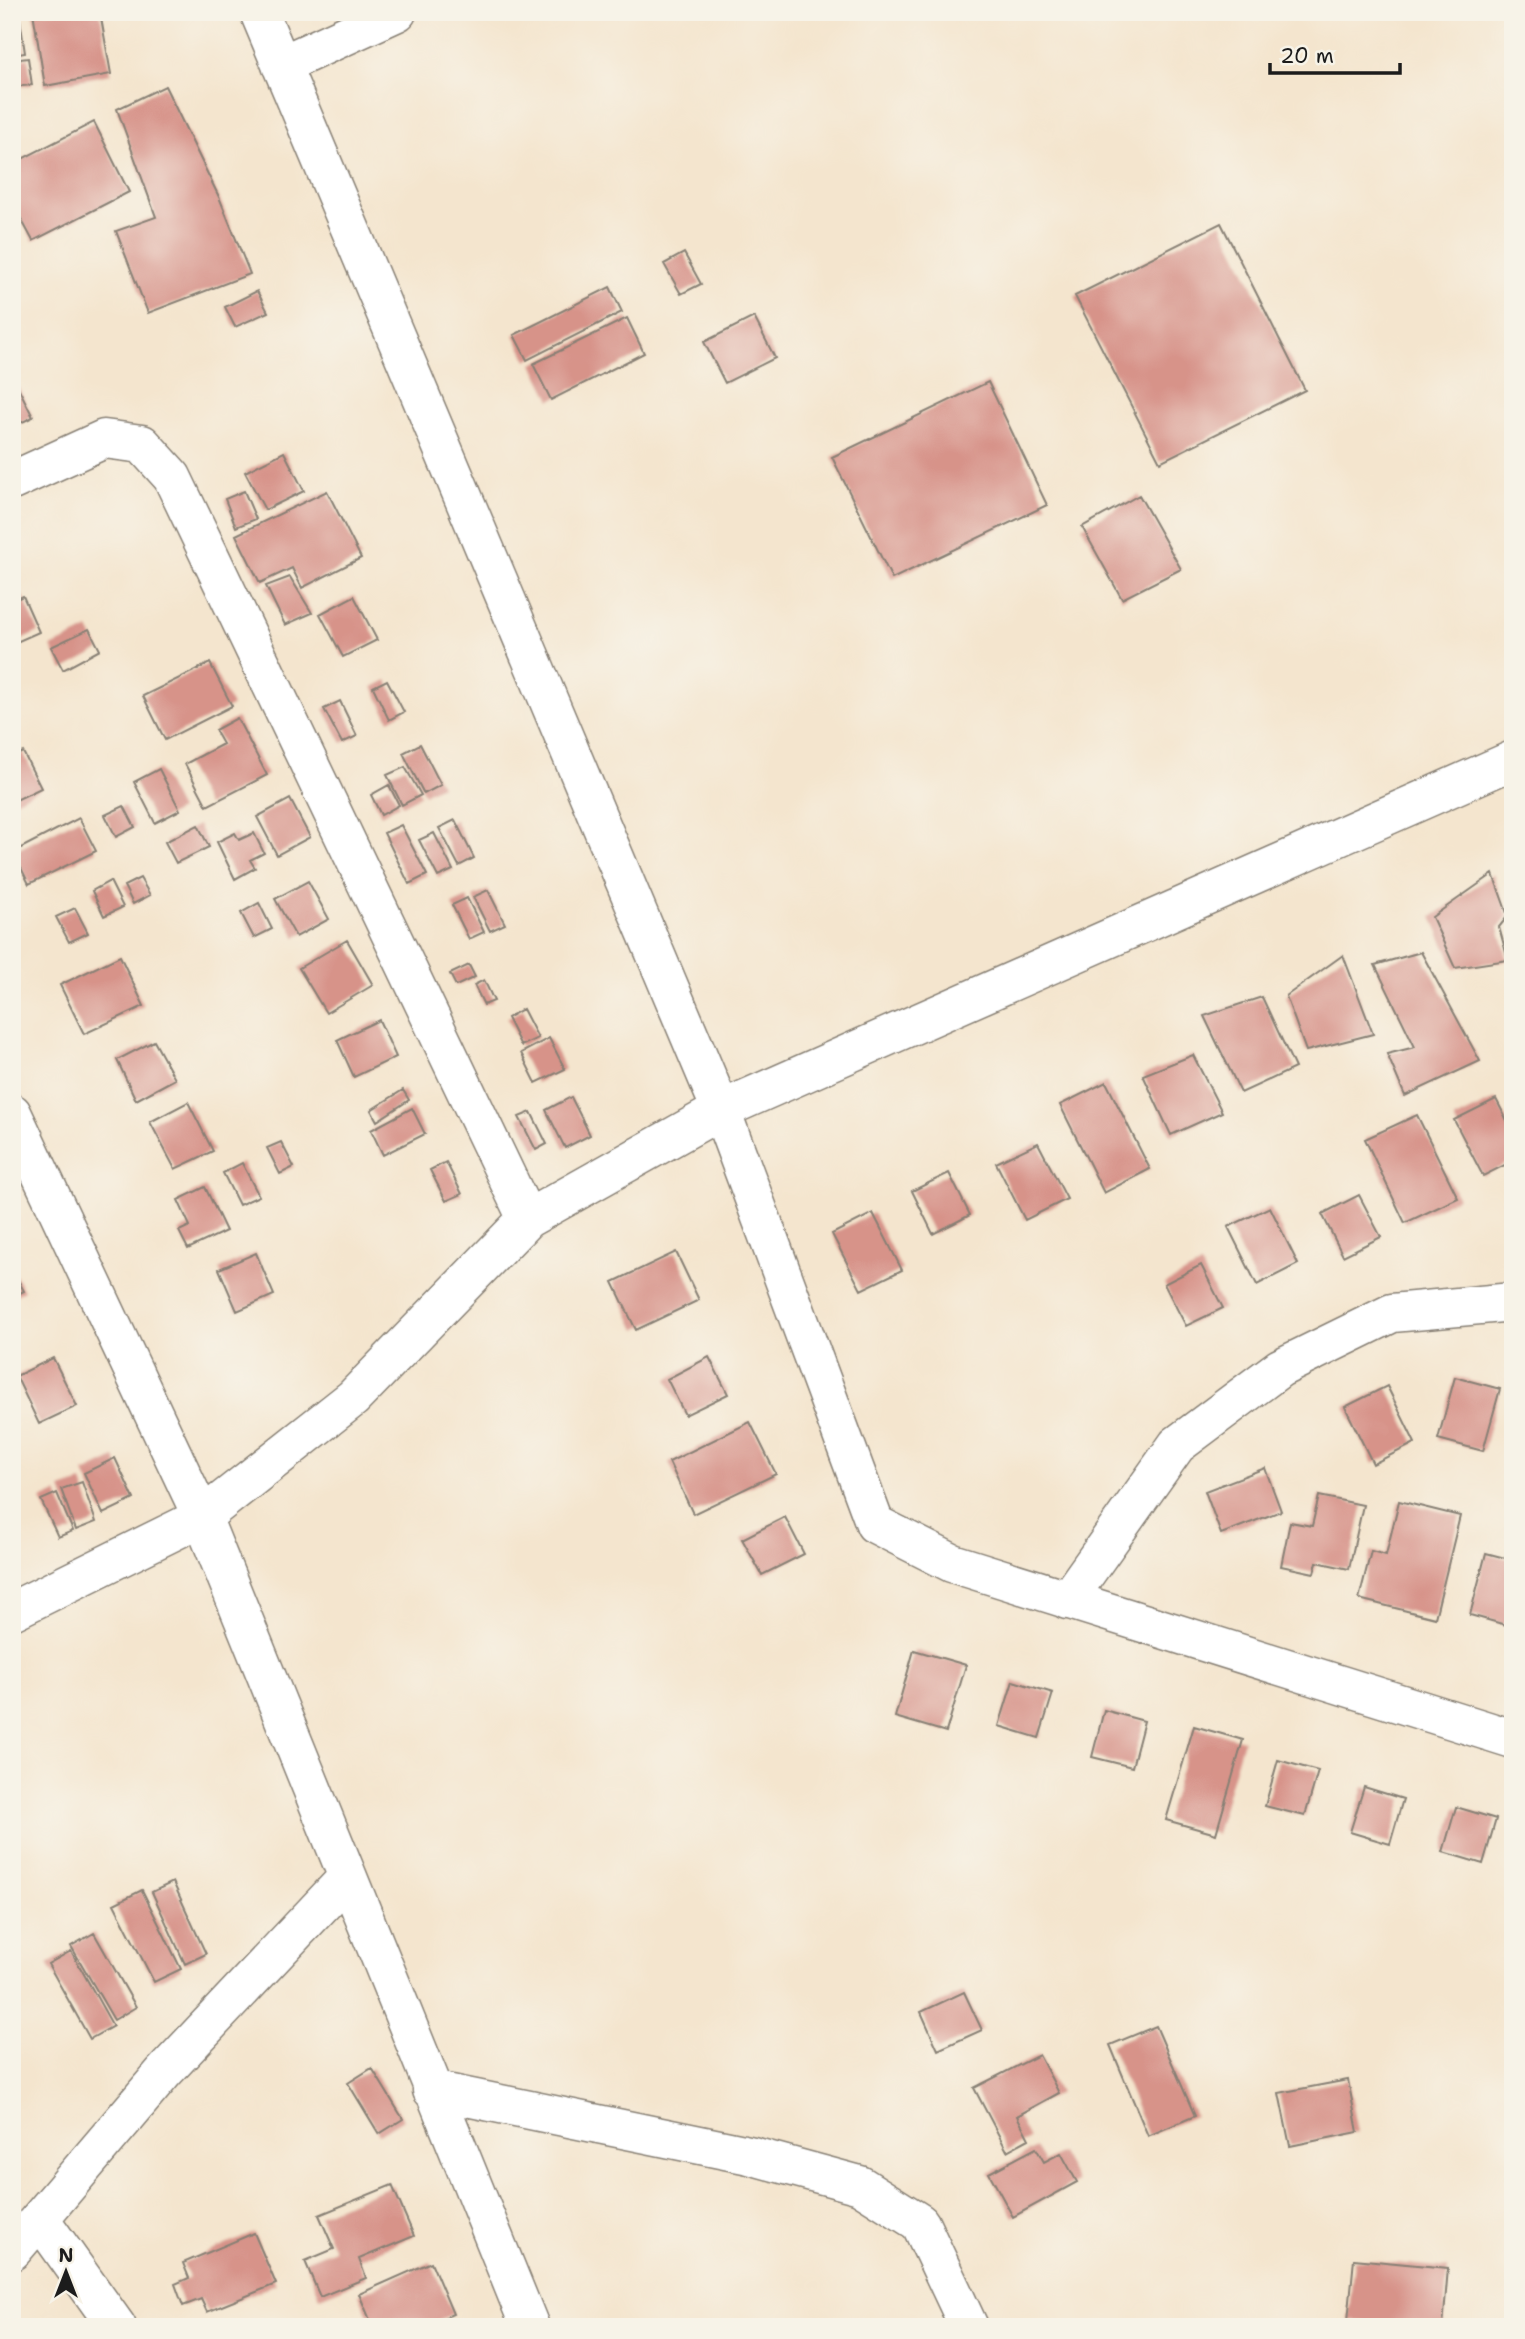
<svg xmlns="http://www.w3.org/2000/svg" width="1525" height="2339" font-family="'Shantell Sans',sans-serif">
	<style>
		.building { fill: #d79389 }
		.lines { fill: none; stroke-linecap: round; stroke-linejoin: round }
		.street-casing { stroke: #888075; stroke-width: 41 }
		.street { stroke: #fff; stroke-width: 38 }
	</style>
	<rect width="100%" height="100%" fill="#f7f3e8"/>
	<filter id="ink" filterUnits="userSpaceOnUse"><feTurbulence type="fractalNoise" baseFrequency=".0143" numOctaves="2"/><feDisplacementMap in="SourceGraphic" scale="14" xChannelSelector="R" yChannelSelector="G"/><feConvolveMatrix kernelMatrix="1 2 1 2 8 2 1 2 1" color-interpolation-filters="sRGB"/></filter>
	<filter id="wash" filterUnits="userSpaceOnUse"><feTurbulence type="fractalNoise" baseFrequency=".00686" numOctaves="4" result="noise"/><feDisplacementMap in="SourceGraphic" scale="28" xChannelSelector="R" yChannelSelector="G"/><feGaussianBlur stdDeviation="1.57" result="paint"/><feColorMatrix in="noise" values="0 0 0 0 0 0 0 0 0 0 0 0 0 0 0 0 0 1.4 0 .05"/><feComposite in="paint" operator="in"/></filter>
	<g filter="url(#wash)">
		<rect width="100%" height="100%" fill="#f4e5ce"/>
		<g id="blocks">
			<path class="building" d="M12,12H19L25,53L12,55Z
				M33,12H100L111,74L45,86Z
				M28,58L32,85L12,87V60Z
				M165,86L219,197L250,274L148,313L116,231L156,217L117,109Z
				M94,122L129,192L33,241L12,202V164Z
				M1221,223L1305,390L1160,462L1075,296Z
				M684,253L701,284L681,294L664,264Z
				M610,287L622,312L527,360L514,335Z
				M257,291L268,312L235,327L225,307Z
				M754,317L775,358L725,383L704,342Z
				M627,318L644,353L551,400L533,364Z
				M12,375L33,417L12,427Z
				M988,382L1047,505L892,579L832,457Z
				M284,452L304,491L265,510L245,472Z
				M244,491L256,519L236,527L225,499Z
				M327,491L361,558L302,588L292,568L260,583L236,535Z
				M1139,495L1181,569L1122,599L1082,527Z
				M290,577L312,613L285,625L266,586Z
				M23,596L39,632L12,644V601Z
				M354,596L377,640L343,657L320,614Z
				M89,629L100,650L63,670L51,647Z
				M210,663L232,706L165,740L143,696Z
				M387,680L404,712L389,720L373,687Z
				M340,701L357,736L342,743L324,709Z
				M237,718L267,775L207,806L185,764L223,744L215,730Z
				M420,744L441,785L424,794L403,753Z
				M23,752L41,788L12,802V757Z
				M405,767L421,795L402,805L387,775Z
				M159,769L180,810L155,823L134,782Z
				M389,785L399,805L381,815L371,795Z
				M290,799L310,837L277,855L257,817Z
				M124,806L135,827L116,837L105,815Z
				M79,818L96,851L29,884L13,852Z
				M455,820L474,858L459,866L439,828Z
				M198,825L209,847L176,863L165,842Z
				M401,825L427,875L409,884L384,833Z
				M235,833L239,840L254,833L264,853L250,860L255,868L235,879L217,842Z
				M434,833L453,870L438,877L419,840Z
				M1493,874L1508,916L1499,927L1508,960L1455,968L1432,917Z
				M140,878L150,895L133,904L124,886Z
				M110,881L123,907L104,916L92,891Z
				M308,881L329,919L296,937L275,899Z
				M488,890L505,924L490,931L473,897Z
				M467,898L484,932L469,939L452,905Z
				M259,903L272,929L254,938L241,913Z
				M75,908L88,933L69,942L56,917Z
				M347,940L373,985L326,1013L299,968Z
				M1421,952L1480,1061L1405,1096L1387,1054L1415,1047L1375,965Z
				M1343,955L1373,1034L1306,1051L1286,996Z
				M120,956L144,1006L84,1034L60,985Z
				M469,965L475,977L456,986L450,974Z
				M484,980L494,1001L484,1005L474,985Z
				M1262,997L1295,1068L1241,1093L1204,1016Z
				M523,1009L538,1038L521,1046L507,1018Z
				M379,1020L396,1057L354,1077L337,1040Z
				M549,1038L565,1069L536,1083L521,1053Z
				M154,1041L175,1079L136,1100L117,1060Z
				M1193,1055L1222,1112L1171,1135L1143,1075Z
				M1106,1082L1150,1169L1104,1193L1060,1105Z
				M403,1090L409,1100L377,1121L371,1110Z
				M571,1097L590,1135L565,1148L546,1110Z
				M1496,1099L1513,1132V1161L1483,1176L1454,1120Z
				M188,1102L213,1151L175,1169L150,1122Z
				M412,1108L425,1134L383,1155L371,1130Z
				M531,1112L547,1144L536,1150L519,1117Z
				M1417,1115L1458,1198L1405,1223L1365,1139Z
				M281,1142L294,1167L280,1174L267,1148Z
				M1038,1143L1067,1199L1025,1220L996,1163Z
				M446,1162L462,1194L446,1201L430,1170Z
				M242,1163L259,1196L239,1205L223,1173Z
				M949,1173L970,1215L933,1234L912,1191Z
				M205,1187L226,1231L188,1249L179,1231L190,1226L178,1200Z
				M1359,1195L1381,1237L1343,1256L1322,1214Z
				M1270,1207L1298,1264L1257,1285L1228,1227Z
				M873,1213L902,1270L861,1290L832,1234Z
				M676,1252L699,1300L636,1330L613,1282Z
				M256,1253L274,1295L237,1311L219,1269Z
				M1201,1265L1223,1308L1186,1326L1164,1284Z
				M12,1269L24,1291L12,1297Z
				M709,1357L728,1394L685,1415L667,1379Z
				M53,1358L77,1406L39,1424L16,1376Z
				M1455,1377L1500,1389L1483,1451L1438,1439Z
				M1387,1386L1415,1443L1373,1464L1345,1407Z
				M750,1422L776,1474L693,1514L669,1462Z
				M115,1458L134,1499L103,1514L84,1473Z
				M1265,1468L1281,1511L1221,1534L1205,1491Z
				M82,1482L96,1522L76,1530L61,1489Z
				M57,1493L73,1531L58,1537L41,1500Z
				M1319,1496L1363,1505L1349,1569L1317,1562L1314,1573L1281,1566L1290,1522L1312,1526Z
				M1399,1501L1460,1516L1435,1618L1359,1599L1371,1551L1386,1555Z
				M785,1517L804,1554L762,1575L742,1539Z
				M1486,1553L1513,1560V1627L1470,1615Z
				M914,1650L966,1665L946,1732L895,1717Z
				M1013,1681L1053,1693L1039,1738L999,1726Z
				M1104,1710L1144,1721L1132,1767L1092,1757Z
				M1194,1726L1243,1740L1216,1834L1166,1820Z
				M1278,1760L1318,1771L1305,1816L1265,1806Z
				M1364,1787L1403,1799L1390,1844L1350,1832Z
				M1456,1807L1496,1819L1483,1864L1443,1852Z
				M173,1882L206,1954L185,1964L152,1892Z
				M142,1890L181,1969L154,1982L114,1904Z
				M94,1933L136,2007L114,2020L71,1946Z
				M71,1951L113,2026L90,2039L48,1964Z
				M964,1992L982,2030L938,2050L921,2012Z
				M1156,2026L1195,2116L1148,2136L1110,2045Z
				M1039,2055L1059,2093L1017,2116L1029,2139L1007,2151L974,2088Z
				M372,2068L403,2119L379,2134L348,2083Z
				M1348,2080L1358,2132L1290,2146L1279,2093Z
				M1036,2148L1044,2162L1061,2153L1077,2182L1013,2217L989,2173Z
				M392,2185L414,2236L359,2259L366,2278L320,2297L305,2261L334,2249L319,2215Z
				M254,2233L276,2284L207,2312L201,2299L183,2306L175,2284L189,2278L183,2263Z
				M1354,2259L1448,2268L1443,2327L1348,2321Z
				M431,2262L453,2314L423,2327H373L359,2294Z"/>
		</g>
	</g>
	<g filter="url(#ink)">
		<use href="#blocks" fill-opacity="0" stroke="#888075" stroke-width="2"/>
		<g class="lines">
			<g class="street-casing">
				<path id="street" d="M259,12L721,1110L875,1524L952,1563L1513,1739
					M281,65L397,12
					M12,481L104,439L142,444L172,477L527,1219
					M12,1113L202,1517L530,2327
					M1067,1600L1177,1445L1280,1368L1392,1313L1513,1302
					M12,1611L202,1517L353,1398L527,1219L721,1110L1513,760
					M432,2090L749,2155L860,2185L920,2223L969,2327
					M40,2219L117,2327
					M12,2251L164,2072L346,1879"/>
			</g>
			<use href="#street" class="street"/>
		</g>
	</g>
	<rect width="1525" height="2339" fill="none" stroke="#f7f3e8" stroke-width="42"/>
	<g transform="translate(66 2272)" stroke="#f7f3e8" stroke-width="5" paint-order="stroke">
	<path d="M0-5L12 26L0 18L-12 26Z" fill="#1c1c1c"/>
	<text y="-10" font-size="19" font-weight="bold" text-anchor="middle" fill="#1c1c1c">N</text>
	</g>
	<path d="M1270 63v10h130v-10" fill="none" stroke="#1c1c1c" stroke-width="3.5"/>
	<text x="1280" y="63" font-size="21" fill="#1c1c1c" stroke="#f7f3e8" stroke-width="5" paint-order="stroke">20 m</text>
</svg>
